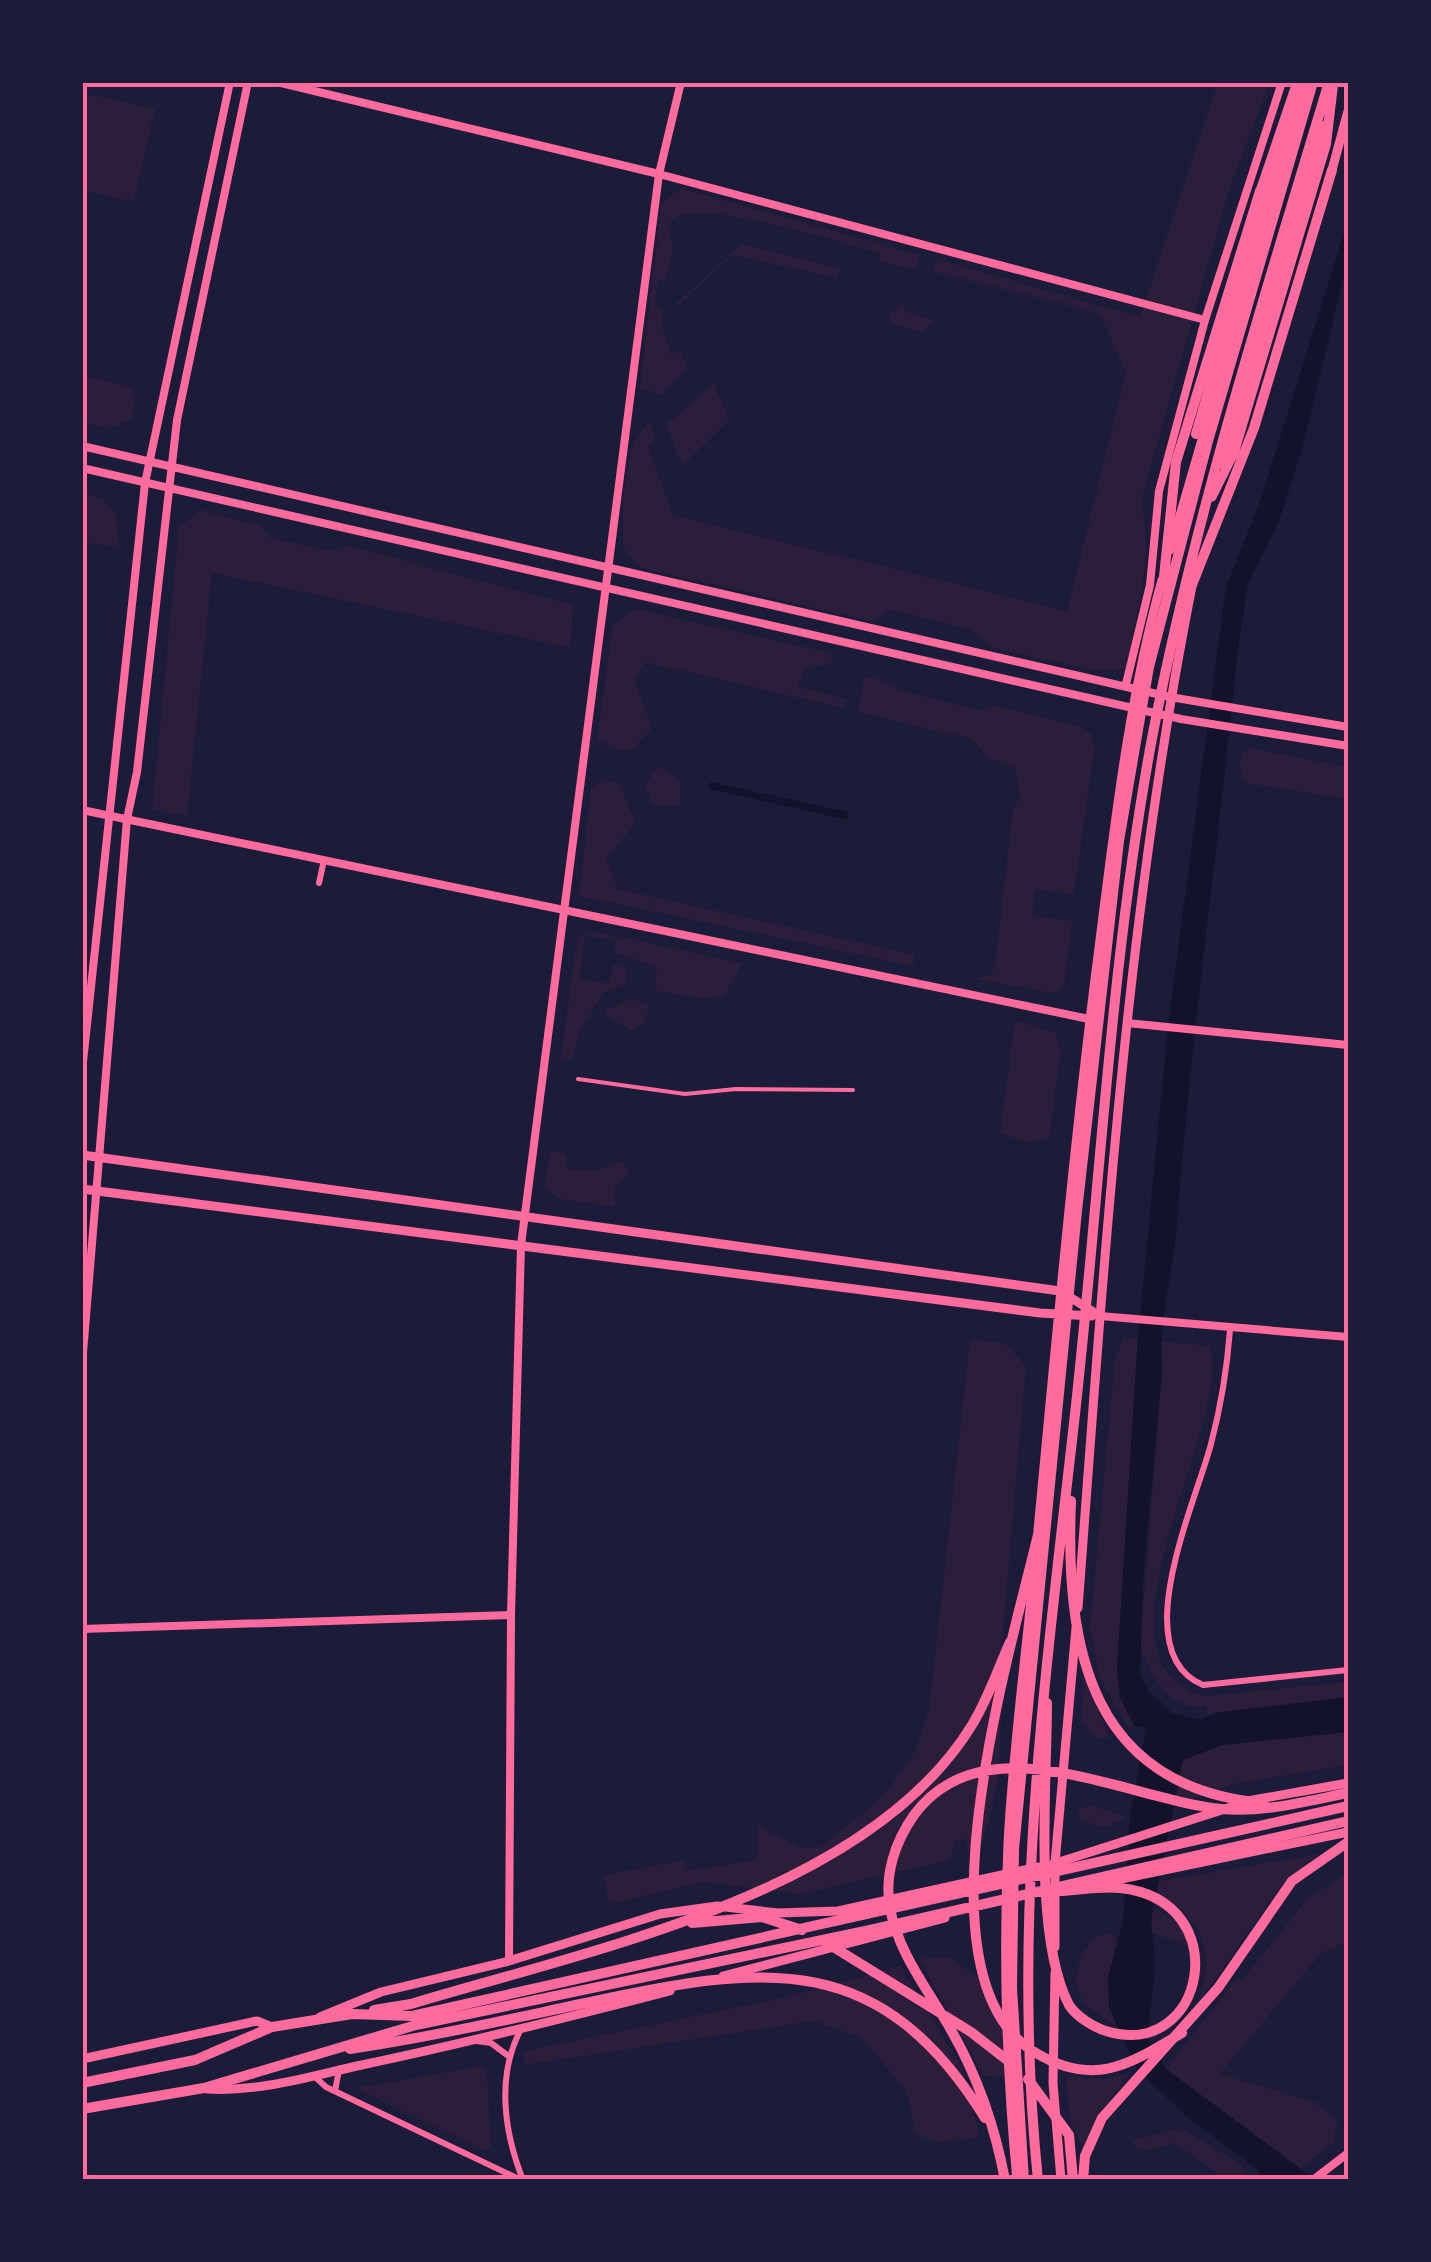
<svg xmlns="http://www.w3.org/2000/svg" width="1431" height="2262" font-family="Montserrat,sans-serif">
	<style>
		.green { fill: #2a1e3b }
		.water { fill: #12122b }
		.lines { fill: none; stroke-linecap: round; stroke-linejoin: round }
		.pedestrian { stroke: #ff6b9d; stroke-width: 4 }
		.minor { stroke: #ff6b9d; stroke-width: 6 }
		.tertiary { stroke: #ff6b9d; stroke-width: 8 }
		.secondary { stroke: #ff6b9d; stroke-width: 8 }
		.primary { stroke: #ff6b9d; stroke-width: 9 }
		.trunk { stroke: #ff6b9d; stroke-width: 10 }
		.neatline { fill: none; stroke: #ff6b9d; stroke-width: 4 }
	</style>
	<rect width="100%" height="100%" fill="#1b1b3a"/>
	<path class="green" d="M1218,83H1270L1230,187L1142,498L1147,555L1128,669L1099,671L992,648L970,629L891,610L871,621L641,568L623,548C623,508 620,449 650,421L655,439L648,447L673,515L1067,611L1126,372L1099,313L935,272L933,264L936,259L1140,317Z
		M83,93L155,109L134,202L83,190Z
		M681,188L920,255L915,270L879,261L880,253C848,245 691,194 671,221C666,229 670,234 672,242C674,253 668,269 666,280H658L655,306L663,308L661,324L671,354L680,351L687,368L660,395L640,388L661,204Z
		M742,244L840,268L837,278L733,255L678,306L675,304Z
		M903,303L906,311L934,321L922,332L891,324L889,316Z
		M82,375L129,386L136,396L131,420L107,429L83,422Z
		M714,383L729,420L682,466L666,425Z
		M83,493L102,498L116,512L118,547L83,542Z
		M201,510L260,525L270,538L331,551L349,546L573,605L571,648L212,573L187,816L152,810L179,527Z
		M637,609L836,654L830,663L805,669L798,687L846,699L843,708L645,662L635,680L652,728L633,749H616L597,740L613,624Z
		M872,676L906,692L982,711L997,706L1080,726L1091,733L1094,751L1074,894L1034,889L1033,916L1072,921L1064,987L1053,993L976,979L991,974L995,966L1013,808L1021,797L1015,768L988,758L972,739L858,712L864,678Z
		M1249,748L1348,767V799L1246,783C1238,771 1236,756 1249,748Z
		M658,766L680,780V805L654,807L645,785Z
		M606,780L619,783L636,823L606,858L618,889L915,955L913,966L579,896L591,788Z
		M593,931L742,963L725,995L708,999L655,991L657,967L615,953V940L585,936L579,978L610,984L613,963L628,970L626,983L603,993L581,1030L571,1061L561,1058L577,938Z
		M632,999L650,1005L644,1023L632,1031L605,1015L607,1009Z
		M1015,1021L1055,1032L1061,1050L1049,1139L1024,1142L1000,1133Z
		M550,1149L566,1154V1167C583,1176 607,1168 622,1160L630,1173L615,1187V1207L559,1199L545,1188Z
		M1138,1337L1117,1668L1120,1697L1134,1725L1128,1727L1100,1679L1090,1628L1115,1358L1123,1339Z
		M970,1339L1006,1344L1026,1366C1019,1451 1011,1535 1004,1620C997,1698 1010,1771 980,1848L967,1849V1839L956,1840L950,1860L800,1894L704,1882L609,1904L604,1875L684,1860L685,1871L757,1860L758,1826L801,1848L820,1847L866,1811L892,1784L914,1753L929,1710Z
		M1160,1341L1210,1346C1234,1423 1077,1662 1204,1696L1348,1682V1697L1209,1716L1206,1706C1168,1711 1154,1679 1140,1648L1162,1372Z
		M1084,1677L1110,1738L1094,1737L1082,1720Z
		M1348,1732V1765L1229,1785L1171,1807L1183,1760L1222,1745Z
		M1091,1805L1122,1815L1124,1820L1102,1828L1080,1820L1078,1809Z
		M1320,1854L1282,1884L1198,2003C1214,1952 1206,1921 1157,1894L1159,1881Z
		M1348,1873V1941L1319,1955L1220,2074L1315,2102L1338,2122L1333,2142L1301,2169L1166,2069L1237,1978L1242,1980L1308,1898Z
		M1153,1908C1170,1916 1188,1928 1191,1947L1150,1932Z
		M1109,1932L1117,1938C1110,1970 1105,1996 1117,2027L1083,2003L1075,1982L1081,1956L1094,1938Z
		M949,1957L979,1978L1004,2033V2077L984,2076L919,1959Z
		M900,1966L962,2067L980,2138L935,2142L915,2134L907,2091L860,2037L814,2021L524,2065V2051L792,1996Z
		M482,2066L487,2072L491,2148L483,2150L355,2088Z
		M1129,2074L1099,2114L1083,2148L1070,2120L1066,2076L1105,2079Z
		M1181,2128L1243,2165L1246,2179H1224L1175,2143L1137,2152L1132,2140Z"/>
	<path class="water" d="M1348,220V259L1302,449L1278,524L1248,583L1237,655C1219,844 1191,1033 1177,1222C1173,1272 1158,1322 1162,1372L1143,1580L1140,1675L1148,1690L1172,1713L1200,1720L1214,1713L1348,1697V1732L1222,1745L1183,1760L1151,1919L1155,1969L1147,2039L1166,2069L1314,2179H1261L1257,2169L1185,2115L1137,2069L1109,2008L1108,1977L1123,1923L1130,1817L1146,1728L1134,1725L1120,1697L1117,1668L1138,1337L1169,1018L1226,587L1260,502Z
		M710,782L848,812V820L709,789Z"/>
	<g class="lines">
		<path class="pedestrian" d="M578,1079L685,1094L736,1089L853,1090"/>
		<path class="minor" d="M319,883L324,860
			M1230,1330C1227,1369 1221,1406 1211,1444C1196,1502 1125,1653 1203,1685L1348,1670
			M521,2029C496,2076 504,2132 523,2180
			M477,2041L491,2043L507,2055
			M314,2076L326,2087L521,2180
			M335,2091L339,2070"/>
		<path class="tertiary" d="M277,82L659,174L1205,320
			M82,810L1089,1019
			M1127,1023L1348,1045
			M1100,1316L1348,1337
			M509,1961L511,1615L521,1245L659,174L681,82
			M1313,2180L1348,2153"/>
		<path class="secondary" d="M82,446L1170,697L1348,727
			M82,468L1181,719L1348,746
			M1126,684L1150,585L1159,491L1205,320L1282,82
			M82,1071L145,483L230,82
			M82,1365L127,819L137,772L177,420L248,82
			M82,1629L511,1615"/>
		<path class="primary" d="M1332,170L1348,111
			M1260,191L1297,82
			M1221,464L1325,125
			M1212,497L1233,455
			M1170,550L1298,109
			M82,1155L1060,1291L1100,1316
			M82,1189L1040,1313L1092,1316
			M1038,1530C1057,1331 1075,1131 1101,932C1116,814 1130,695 1162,580
			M1078,1608C1104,1266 1125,923 1192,586
			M1053,1864L1253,1800L1348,1783
			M1097,1884L1348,1832
			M1055,1947V1863L1076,1628
			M1055,1973L1053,2083L1061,2180
			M723,1976L945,1918
			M320,2017L381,1992L509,1961L660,1914L717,1906L778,1913L838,1911L1038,1867
			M82,2059L257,2021L272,2027
			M207,2089C258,2092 308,2077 357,2066C462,2044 566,2018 670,1991
			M1017,2180C1006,2068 1003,1955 1008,1843C1013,1749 1026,1654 1035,1561"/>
		<path class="trunk" d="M1196,434L1284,133L1306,82
			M1233,455L1326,144L1333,85
			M1163,586L1176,462L1260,191
			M1190,590L1254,428L1332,170
			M1071,1501C1065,1648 1090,1787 1263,1803
			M1040,1526C1014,1641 907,1978 1036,2053C1095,2088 1130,2064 1182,2033
			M1047,1703C1047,1782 1033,1937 1069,2005C1076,2016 1093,2027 1106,2031C1206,2062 1237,1900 1120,1888C1101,1886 1079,1890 1060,1891
			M692,1923L762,1917L802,1930
			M822,1940L971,2032L1016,2067
			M374,2010L411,2004C589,1950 868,1895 972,1725C988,1699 998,1669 1010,1642
			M350,2049C432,2037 514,2018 595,2001C767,1964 881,1950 985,2118
			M1028,2079L1069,2135L1073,2180
			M82,2083L195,2060L272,2027L352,2014L412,2016L1348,1806
			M82,2109L204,2088L416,2025L870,1930L1348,1821
			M1005,2180C995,2127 978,2077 951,2030C929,1991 898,1953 890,1908C884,1875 895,1842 914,1815C985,1719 1126,1799 1221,1809C1263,1813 1307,1801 1348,1793
			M1024,2180L1012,1988L1014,1849L1077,1211L1119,841L1138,730L1149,667L1208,441L1313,82
			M1038,2180C1011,1920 1045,1680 1074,1423C1100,1193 1110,961 1153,733C1196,511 1264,298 1329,82
			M1083,2180L1085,2156L1102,2118L1218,1988L1292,1881L1348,1842"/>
	</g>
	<rect width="1431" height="2262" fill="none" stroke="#1b1b3a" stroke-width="170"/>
	<rect x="85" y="85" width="1261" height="2092" class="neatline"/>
</svg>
